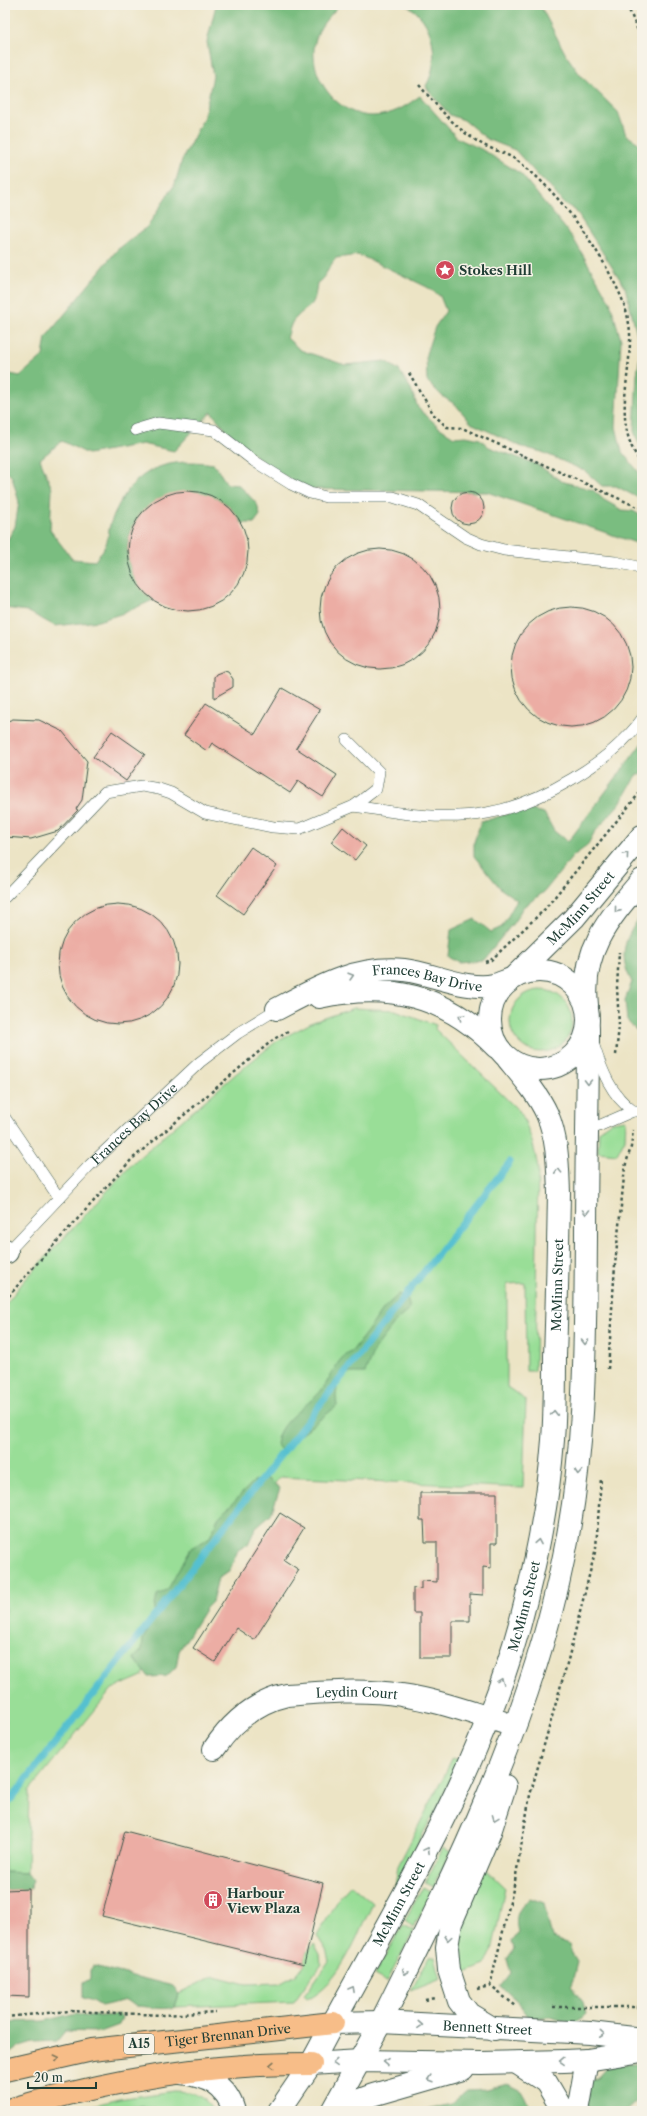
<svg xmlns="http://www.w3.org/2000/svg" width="647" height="2116" font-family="'Libre Caslon Text',serif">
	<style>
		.green { fill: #99de97; stroke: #5c8e66 }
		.forest { fill: #7abd80; stroke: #4c7d5a }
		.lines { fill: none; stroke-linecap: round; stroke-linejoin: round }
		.stream { stroke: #55c0d0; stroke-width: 7 }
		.building { fill: #ecada4 }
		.service-casing { stroke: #3e564a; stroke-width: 12 }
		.minor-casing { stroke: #3e564a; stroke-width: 24 }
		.tertiary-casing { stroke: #3e564a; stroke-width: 24 }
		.primary-casing { stroke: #3e564a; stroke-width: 24 }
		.path { stroke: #3e564a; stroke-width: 2.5; stroke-dasharray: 3 3; stroke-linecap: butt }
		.service { stroke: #fff; stroke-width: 11 }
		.minor { stroke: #fff; stroke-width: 22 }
		.tertiary { stroke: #fff; stroke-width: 22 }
		.primary { stroke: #f7bd88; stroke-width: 22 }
		.oneway { stroke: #8f9e9a }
		.oneway2 { stroke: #80775a }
		.labels { text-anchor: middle; stroke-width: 3; stroke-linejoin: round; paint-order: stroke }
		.shield { fill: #f7f3e8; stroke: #60746a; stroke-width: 1 }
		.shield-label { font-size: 12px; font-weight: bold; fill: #1f3d34 }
		.poi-label { font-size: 13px; font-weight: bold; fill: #1f3d34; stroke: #f7f3e8; text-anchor: start }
		.street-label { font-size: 13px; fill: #1f3d34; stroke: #f7f3e8 }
	</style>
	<rect width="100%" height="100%" fill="#f7f3e8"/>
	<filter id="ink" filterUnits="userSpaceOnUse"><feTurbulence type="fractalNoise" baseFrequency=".025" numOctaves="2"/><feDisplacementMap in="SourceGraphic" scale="8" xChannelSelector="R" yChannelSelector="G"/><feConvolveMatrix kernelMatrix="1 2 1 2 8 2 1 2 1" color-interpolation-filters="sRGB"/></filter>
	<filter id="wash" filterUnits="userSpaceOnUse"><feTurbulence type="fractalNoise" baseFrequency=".012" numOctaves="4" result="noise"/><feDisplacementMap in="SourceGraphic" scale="16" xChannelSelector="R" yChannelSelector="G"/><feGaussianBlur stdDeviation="0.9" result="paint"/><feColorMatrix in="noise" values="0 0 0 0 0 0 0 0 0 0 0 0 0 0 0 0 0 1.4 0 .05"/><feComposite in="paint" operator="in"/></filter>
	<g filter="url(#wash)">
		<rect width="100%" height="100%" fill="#ece4c5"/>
		<path class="green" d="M510 1021a31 31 0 1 1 62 0a31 31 0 1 1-62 0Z
			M354,1008L395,1010L436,1025L435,1029L521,1113C530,1132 535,1149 538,1169L535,1371H526L525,1283L507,1284V1387L526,1400L523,1488L280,1477L248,1517L142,1676L112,1689L29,1791L27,1873L5,1872V1305L24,1281L135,1161L238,1072L277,1041L313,1022Z
			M626,1120L625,1139L617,1154L598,1152L599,1131L612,1122Z
			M453,1758L459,1760L442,1798L395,1887L398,1866Z
			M443,1848L451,1852L433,1887L425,1883Z
			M482,1866L505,1888L492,1951L485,1965L460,1975L455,1951L458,1932Z
			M351,1885L373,1904C356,1936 342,1982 307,1999L304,1996L329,1961L326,1950L317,1936L337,1900Z
			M423,1887L432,1892L414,1927L405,1920Z
			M403,1925L414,1930L387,1982L374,1975Z
			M314,1944L320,1954L321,1964L294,2002L175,2007L179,1993L214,1976L246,1984L281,1983L296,1975L304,1965L306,1954Z
			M429,1957H435L441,1979L411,1991Z
			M174,2091C195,2092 201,2093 214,2111H163L155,2107L71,2111L119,2099Z"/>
		<path class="forest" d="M216,5H340C329,16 318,27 315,42C307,80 343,123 382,115C398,112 407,105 420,96L457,138L481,149L521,174L573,238L610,302L621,340L616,427L622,452L642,476V500L616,486H602L585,471L542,452L522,447L471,423L456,405L442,396L427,381L426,354L435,327L446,311L440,296L427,287L379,264L359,255L336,258C329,266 325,279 317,283C314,312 310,302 294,320C290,324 289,333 287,338L300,350L345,365L385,361L399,370L411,389L418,408L440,428L454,437L466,436L480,439L489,447L538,465L561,481L593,490L604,500L622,510L633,511L642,516V545L487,492L308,489L273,470L233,438L211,412L174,451L142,444L88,454L62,441L40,459L52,489L50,530L72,559L95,561C98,556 103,551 105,546C109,539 108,530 111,522C130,472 161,456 214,464L227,484L239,485L257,504L260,515L254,523H242C237,517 232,509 226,504C223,501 217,499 212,497C170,477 119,515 129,562C132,578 142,589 153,600L124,613L98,621L55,626L27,611L5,608V544L15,527L19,502L12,477L5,470V373L20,376L43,356L46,337L117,250L147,227L175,184L182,160L204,117L213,76L207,42Z
			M406,5H540L566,55L581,76L618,112L626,135L640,144L642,143V447L638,442L634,431L637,374L641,350L625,287L575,210L562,202L550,186L541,179L515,150L487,139L464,120L450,115L431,94L426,86C441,60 434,19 406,5Z
			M642,743V774H637L620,803L594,833L587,846L573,856L544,892L523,907L514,922L483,960L458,962L448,956L451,930L475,919L491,932L502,927L517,900L501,889L474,856V842L481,822L507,814L517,807L544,813L554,831L568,842Z
			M642,914V1030H636L627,1021L625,1000L632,982C617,955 625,937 642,914Z
			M399,1294L407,1297L410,1309L398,1319L374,1350L365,1373H348L338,1380L336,1396L337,1406L281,1450L276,1444C279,1420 304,1409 320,1392C329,1382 333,1367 343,1357C346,1354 351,1353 353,1350C362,1338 372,1326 380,1313C385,1306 393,1300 399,1294Z
			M265,1477L280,1488L271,1514L256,1527L248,1544L238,1550L229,1572L218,1578L212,1602L206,1608L179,1651L176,1667L167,1676L149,1677L134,1658L142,1650L143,1639L152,1622L157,1595L168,1589L191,1548L210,1537L218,1518L254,1481Z
			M5,1872L27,1873L33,1881L29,1890H5Z
			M530,1898L544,1903L552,1938L569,1944L572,1954L577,1962L571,1987L583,2002L586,2014L575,2024L550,2017L530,2018L515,1999L501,1987L511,1974L507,1959L514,1949L512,1942L518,1932C514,1916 518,1909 530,1898Z
			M94,1966L173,1986L179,1993L175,2007C161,2011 149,2006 135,2006L127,2000L101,2006L93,2001L83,1998V1983L90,1979V1971Z
			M76,2013C89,2017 105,2017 118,2014L122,2017L119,2025L100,2032L65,2031L57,2041L33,2042L20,2046L5,2057V2022L44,2021Z
			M621,2064H642V2096L626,2111H586L590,2081L598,2078L609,2066Z
			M507,2084L521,2091L529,2105L525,2111H416L451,2104L467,2091L486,2090Z
			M130,2107H155L163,2111H99Z"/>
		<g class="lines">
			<path class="stream" d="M5,1807L510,1162"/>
		</g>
		<g id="blocks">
			<path class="building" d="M128 551a60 60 0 1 1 120 0a60 60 0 1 1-120 0Z
				M452 508a16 16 0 1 1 32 0a16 16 0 1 1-32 0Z
				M320 609a60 60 0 1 1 120 0a60 60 0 1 1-120 0Z
				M511 667a60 60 0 1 1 120 0a60 60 0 1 1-120 0Z
				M224,671L228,672L233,679V687L214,698V677L216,674Z
				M282,688L320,710L296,748L337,775L323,797L298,781L290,793L212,743L207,751L184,735L206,703L255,734Z
				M13,719L39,720L62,731L87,761L82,800L76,809L78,810L58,831L31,839L5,837V722Z
				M112,731L145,754L126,781L93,757Z
				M343,827L366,846L355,860L331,842Z
				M251,847L277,866L243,914L217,895Z
				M58 964a60 60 0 1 1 120 0a60 60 0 1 1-120 0Z
				M420,1493H497V1543H491V1568L483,1567V1595L470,1594V1621H452V1658H420V1613H413V1588L421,1589V1581L437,1582V1542H425L424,1520H420Z
				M280,1513L304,1528L284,1560L299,1570L254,1640L236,1628L215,1662L193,1648Z
				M125,1831L323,1883L304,1965L102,1916Z
				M29,1889V1997L5,1996V1890Z"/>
		</g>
	</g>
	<g filter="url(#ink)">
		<use href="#blocks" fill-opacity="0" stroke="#3e564a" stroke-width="1"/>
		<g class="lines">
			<g class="service-casing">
				<g id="service">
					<path d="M135,430L158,423L214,430L254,461L291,484L310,493L326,497H393L418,505L465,537L481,544L504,550L615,562L634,566L642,570"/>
					<path d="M354,806C398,813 443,821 487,813C539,804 611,762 642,719"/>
					<path d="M5,897L105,792L142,786L159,789L171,793L205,813L273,827L299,829L354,806L376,789L379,772L347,740"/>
					<path d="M594,1046C602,1071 611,1095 633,1111"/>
					<path d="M5,1118L59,1198"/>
					<path d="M587,1131L633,1111H642"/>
					<path id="s1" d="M6,1254L90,1165L200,1062L238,1033L277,1009"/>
				</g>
			</g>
			<g class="minor-casing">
				<g id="minor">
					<circle cx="539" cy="1020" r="49"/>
					<path id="s2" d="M516,975L574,918L642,836"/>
					<path d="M319,997C388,982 446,995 496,1047"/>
					<path d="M587,1005C581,950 608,920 642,880"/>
					<path id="s3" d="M277,1009C317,988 357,965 404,970C431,973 467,991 494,985C499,984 505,981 511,979"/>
					<path d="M5,1250L7,1252"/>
					<path id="s4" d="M214,1749C232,1722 255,1702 287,1695C324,1692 365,1689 401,1695C436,1700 469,1712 502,1722"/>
					<path d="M381,2022C455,1873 531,1721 564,1556C586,1450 585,1344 586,1237C586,1167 588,1098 588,1029"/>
					<path id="s5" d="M333,2023C407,1887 490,1752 526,1600C539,1548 549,1493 553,1440C555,1412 555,1384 555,1356C557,1302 558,1248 559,1193C558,1168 558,1139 547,1114C538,1094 522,1076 508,1059"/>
					<path d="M494,2029L469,2014L459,2001L449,1970L447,1947L451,1923L490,1832L505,1786"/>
					<path d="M517,2063L546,2082L563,2111"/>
					<path d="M578,2111L587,2060"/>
				</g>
			</g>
			<g class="tertiary-casing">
				<g id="tertiary">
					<path d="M311,2064L360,2061L481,2063L564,2061L587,2060L642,2051"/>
					<path d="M181,2073C206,2076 226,2084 234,2111"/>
					<path d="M333,2110L373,2095L463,2069"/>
					<path id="s6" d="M279,2111L311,2064L333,2023L381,2022L590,2033L642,2039"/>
					<path d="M332,2111L381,2022"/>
				</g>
			</g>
			<g class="primary-casing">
				<g id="primary">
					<path id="s7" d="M5,2070L92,2050L333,2023"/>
					<path d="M5,2111C83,2088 163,2071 244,2066C266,2064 288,2064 311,2064"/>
				</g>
			</g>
			<path class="path" d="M627,5L642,40
				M419,85C438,107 455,128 480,143C490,149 503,152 513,158C553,184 596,244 616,286C625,303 631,323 630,342C629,385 613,426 642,464
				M409,373L434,415L447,427L462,428L642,509
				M485,962L491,960L544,910L642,790
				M616,1055L619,1026L617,987L619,952
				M5,1301L22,1280L132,1159L274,1039L288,1031
				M608,1369L615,1265L625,1167L631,1147L633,1130
				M490,1986L515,1881L530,1795L568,1660L596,1548L601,1478
				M477,1989L490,1986L516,2006
				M425,2000L435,1998
				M553,2007H642
				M5,2017L69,2011L163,2015L216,2012"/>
			<use href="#service" class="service"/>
			<use href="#minor" class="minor"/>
			<use href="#tertiary" class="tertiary"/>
			<use href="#primary" class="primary"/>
		</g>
		<defs><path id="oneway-chevron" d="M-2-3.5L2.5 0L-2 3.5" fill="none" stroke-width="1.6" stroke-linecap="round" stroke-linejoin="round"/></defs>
		<g class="oneway">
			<use href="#oneway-chevron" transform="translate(626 855) rotate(-50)"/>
			<use href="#oneway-chevron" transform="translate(617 910) rotate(129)"/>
			<use href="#oneway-chevron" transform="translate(351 976) rotate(-16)"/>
			<use href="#oneway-chevron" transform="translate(461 1017) rotate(-145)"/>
			<use href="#oneway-chevron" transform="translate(588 1082) rotate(91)"/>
			<use href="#oneway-chevron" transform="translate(558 1171) rotate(-93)"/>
			<use href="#oneway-chevron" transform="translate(586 1212) rotate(90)"/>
			<use href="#oneway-chevron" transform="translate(585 1342) rotate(90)"/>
			<use href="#oneway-chevron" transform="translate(554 1413) rotate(-89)"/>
			<use href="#oneway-chevron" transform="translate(578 1472) rotate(95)"/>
			<use href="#oneway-chevron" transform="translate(538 1542) rotate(-80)"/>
			<use href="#oneway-chevron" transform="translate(501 1681) rotate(-70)"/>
			<use href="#oneway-chevron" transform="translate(495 1818) rotate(111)"/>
			<use href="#oneway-chevron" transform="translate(427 1850) rotate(-62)"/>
			<use href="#oneway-chevron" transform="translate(448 1938) rotate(98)"/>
			<use href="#oneway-chevron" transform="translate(405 1972) rotate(116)"/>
			<use href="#oneway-chevron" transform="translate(352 1989) rotate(-61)"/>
			<use href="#oneway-chevron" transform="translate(420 2025) rotate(3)"/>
			<use href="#oneway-chevron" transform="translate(602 2034) rotate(6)"/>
			<use href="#oneway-chevron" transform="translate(562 2061) rotate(178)"/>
			<use href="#oneway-chevron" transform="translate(386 2062) rotate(-179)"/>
			<use href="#oneway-chevron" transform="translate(335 2063) rotate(177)"/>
			<use href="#oneway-chevron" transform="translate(430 2079) rotate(163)"/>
		</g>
		<g class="oneway2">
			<use href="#oneway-chevron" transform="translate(57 2058) rotate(-13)"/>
			<use href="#oneway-chevron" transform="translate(272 2065) rotate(178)"/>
		</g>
	</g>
	<defs>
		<g id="sight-disc" transform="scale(1)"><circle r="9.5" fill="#d1495b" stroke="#f7f3e8"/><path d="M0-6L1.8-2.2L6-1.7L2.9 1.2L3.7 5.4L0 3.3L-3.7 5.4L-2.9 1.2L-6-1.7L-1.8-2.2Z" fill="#fff"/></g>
		<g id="building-disc" transform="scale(1)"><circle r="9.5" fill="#d1495b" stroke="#f7f3e8"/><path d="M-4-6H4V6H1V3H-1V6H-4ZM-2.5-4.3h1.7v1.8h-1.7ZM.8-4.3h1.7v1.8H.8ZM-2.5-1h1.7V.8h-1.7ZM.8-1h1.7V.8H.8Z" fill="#fff"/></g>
	</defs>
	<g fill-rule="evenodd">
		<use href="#sight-disc" x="445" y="270"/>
		<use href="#building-disc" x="213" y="1900"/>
	</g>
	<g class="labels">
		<rect class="shield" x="124" y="2034" width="30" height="20" rx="3"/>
		<g class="shield-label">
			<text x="139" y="2048">A15</text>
		</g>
		<g class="poi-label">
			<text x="459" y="275">Stokes Hill</text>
			<text x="227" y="1898">Harbour<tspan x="227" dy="15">View Plaza</tspan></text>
		</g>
		<g class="street-label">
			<text dy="5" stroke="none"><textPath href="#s2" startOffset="93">McMinn Street</textPath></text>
			<text dy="5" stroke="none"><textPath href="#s3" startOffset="159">Frances Bay Drive</textPath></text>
			<text dy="5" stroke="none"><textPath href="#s1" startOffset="183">Frances Bay Drive</textPath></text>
			<text dy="5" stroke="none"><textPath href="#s5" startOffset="784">McMinn Street</textPath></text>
			<text dy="5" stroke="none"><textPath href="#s5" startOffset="460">McMinn Street</textPath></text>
			<text dy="5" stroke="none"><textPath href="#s4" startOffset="163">Leydin Court</textPath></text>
			<text dy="5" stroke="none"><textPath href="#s5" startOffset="136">McMinn Street</textPath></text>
			<text dy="5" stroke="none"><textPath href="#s6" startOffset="258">Bennett Street</textPath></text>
			<text dy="5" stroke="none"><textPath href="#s7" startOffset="226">Tiger Brennan Drive</textPath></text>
		</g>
	</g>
	<rect width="647" height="2116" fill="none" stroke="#f7f3e8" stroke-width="20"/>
	<path d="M28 2082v6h68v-6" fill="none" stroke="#1f3d34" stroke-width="2"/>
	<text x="34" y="2082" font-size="12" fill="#1f3d34" stroke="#f7f3e8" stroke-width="3" paint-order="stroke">20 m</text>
</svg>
